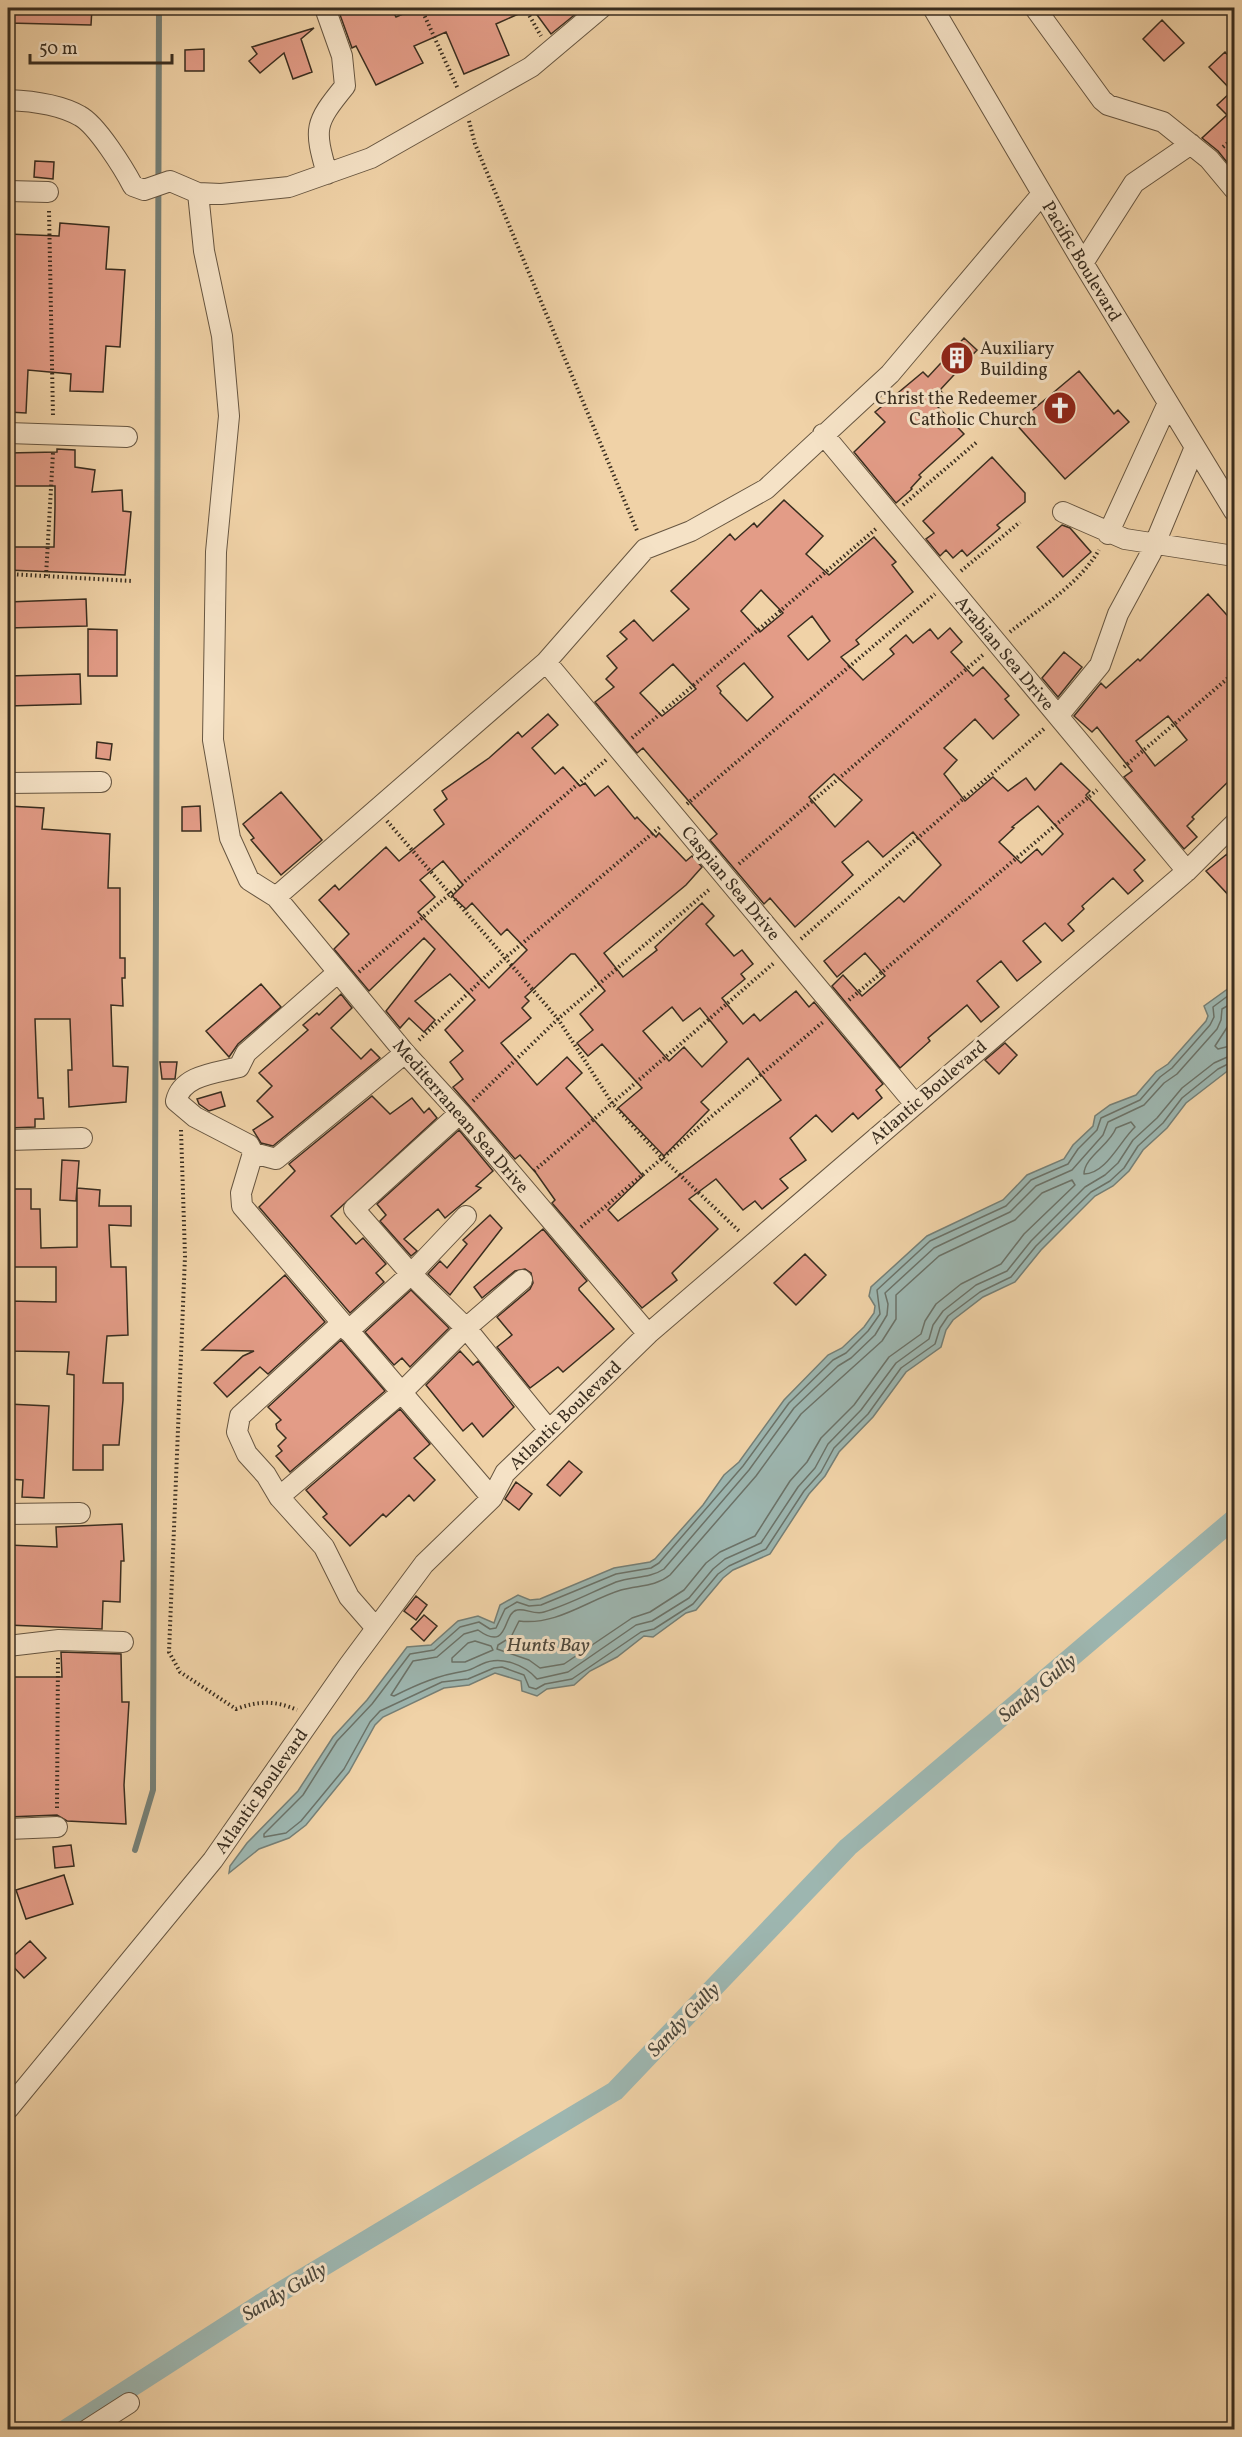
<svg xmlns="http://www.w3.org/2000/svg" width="1242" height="2437" font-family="Vollkorn,serif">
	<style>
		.water { fill: #9db6b0; stroke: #757f76; stroke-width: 1.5 }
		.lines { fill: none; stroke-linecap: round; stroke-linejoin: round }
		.shore { stroke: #6b7268; stroke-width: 1.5 }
		.stream { stroke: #757f76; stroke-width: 6 }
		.canal { stroke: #9db6b0; stroke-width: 20 }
		.building { fill: #e39c87; stroke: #392d1f; stroke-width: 1.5; fill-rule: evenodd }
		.minor-casing { stroke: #675641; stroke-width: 22 }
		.path { stroke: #392d1f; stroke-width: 4; stroke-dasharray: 1.5 3; stroke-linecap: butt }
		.minor { stroke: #f5e2c6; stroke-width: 20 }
		.labels { text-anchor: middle; stroke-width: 6; stroke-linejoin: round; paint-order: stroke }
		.street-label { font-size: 18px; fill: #392d1f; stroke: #f5e2c6 }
		.poi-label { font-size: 18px; fill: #392d1f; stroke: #f5e2c6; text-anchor: start }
		.water-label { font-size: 20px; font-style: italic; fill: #4d483c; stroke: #f5e2c6 }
	</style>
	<rect width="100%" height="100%" fill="#f0d2a7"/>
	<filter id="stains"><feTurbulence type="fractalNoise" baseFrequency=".00333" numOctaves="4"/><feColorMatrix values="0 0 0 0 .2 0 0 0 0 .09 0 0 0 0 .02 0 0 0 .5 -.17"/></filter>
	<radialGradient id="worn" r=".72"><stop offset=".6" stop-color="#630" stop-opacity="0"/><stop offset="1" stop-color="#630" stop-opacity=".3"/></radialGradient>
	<path class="water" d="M1229,988L1234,989V1066L1186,1103L1167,1128L1143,1150L1129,1171L1113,1186L1095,1196L1041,1250L1015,1282L983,1297L953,1320L946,1330L941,1347L906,1372L873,1417L839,1452L825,1476L809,1494L770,1554L733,1570L723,1578L696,1610L686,1613L653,1637L644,1636L617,1657L590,1671L574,1685L547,1689L537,1696L522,1691L521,1681L495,1673L469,1685L444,1688L383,1717L375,1725L349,1772L306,1825L289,1838L259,1849L229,1873L230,1866L247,1843L298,1791L333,1737L367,1700L407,1647L431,1645L458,1621L478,1616L494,1623L500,1605L518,1595L530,1600L540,1599L614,1568L650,1562L655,1559L703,1505L724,1475L739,1462L784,1400L828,1355L842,1348L864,1327L874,1313L875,1306L869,1296L871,1287L927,1236L1003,1200L1027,1175L1064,1159L1073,1145L1093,1126L1095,1116L1110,1105L1136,1095L1156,1072L1168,1064L1206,1021L1208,1016L1204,1006Z"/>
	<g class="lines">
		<path class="shore" d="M1234,995H1229L1213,1007L1214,1017L1210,1025L1172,1068L1160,1077L1140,1100L1101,1118L1097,1130L1078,1149L1068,1164L1031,1180L1006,1206L930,1241L877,1290L880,1314L868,1331L846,1353L833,1360L789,1403L743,1466L659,1563L651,1568L616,1574L541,1605L529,1606L517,1602L505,1609L496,1628L490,1629L479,1622L460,1627L434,1650L410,1654L372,1704L337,1741L303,1795L264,1834V1837L286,1833L301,1821L344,1769L370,1722L380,1711L442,1682L468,1679L494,1668L502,1667L524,1675L529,1687L536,1689L545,1684L572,1679L641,1632L654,1629L693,1604L718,1574L729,1566L766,1549L804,1491L821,1472L834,1448L868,1414L901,1368L935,1344L940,1328L948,1316L980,1292L1011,1277L1036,1246L1091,1192L1110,1181L1124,1168L1138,1146L1163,1123L1182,1098L1218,1069L1234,1061
			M1234,1002L1222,1009L1221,1020L1217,1029L1177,1074L1164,1083L1144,1105L1108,1122L1103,1135L1072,1170L1036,1186L1010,1212L934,1248L885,1293L888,1304L887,1315L875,1335L851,1358L838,1366L794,1408L749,1470L664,1569C649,1579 632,1576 616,1582C592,1592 568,1605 544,1612C534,1615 525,1608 517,1610C502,1613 510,1653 478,1630L464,1634L437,1657L413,1661L391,1695L394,1696C418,1684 439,1675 465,1671C472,1670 477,1666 482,1664C501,1655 525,1665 537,1679L568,1672L636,1625L652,1621L689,1598L713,1569L725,1559L761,1543L798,1487L815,1468L828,1444L861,1410L896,1363L929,1339L933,1325L943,1311L976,1285L1007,1271L1031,1241L1085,1187L1105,1175L1118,1163L1133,1140L1157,1118L1182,1088L1214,1063L1234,1054
			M1234,1011L1231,1013L1228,1026L1215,1046L1218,1049L1234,1045
			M1131,1122L1135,1127C1120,1141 1106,1174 1084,1174C1084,1157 1110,1145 1116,1128Z
			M1072,1180L1075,1185L1024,1234L1001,1264L961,1284L936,1304L925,1321L921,1334L889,1357L854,1405L821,1438L807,1462L790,1481L755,1536L720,1552L706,1563L684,1590L650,1612L632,1618L564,1664L540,1668L529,1660L497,1649L498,1645L511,1637L519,1621C556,1626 588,1600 621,1590C639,1585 655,1587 670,1575L756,1476L801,1414L882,1341L896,1319V1295L939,1256L1015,1220L1042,1193Z
			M475,1641L491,1646L493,1650L465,1662H452V1658L468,1643Z"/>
		<path class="stream" d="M135,1850L153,1790L159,8"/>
		<path class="canal" d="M65,2430L262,2303L615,2091L848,1847L1234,1519"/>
	</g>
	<path class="building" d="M8,8H92L91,25L8,23Z
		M348,8H391L396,17L417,8H583L551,34L532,8L496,24L509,55L464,74L446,32L414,46L423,63L376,85L356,46L352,48L339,12Z
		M1162,20L1184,43L1164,61L1143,39Z
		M314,28L301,39L312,72L293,79L284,53L260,73L249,61L257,54L252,47Z
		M204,49V71H185V50Z
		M1225,52L1234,62V171L1218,151L1202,138L1227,115L1217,105L1232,91L1209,67Z
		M35,161L54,162L53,179L34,177Z
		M60,223L109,227L106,269L125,270L120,347L106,346L103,392L70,391L71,374L28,370L26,413L8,412V234L59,236Z
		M964,338L977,350L940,390L946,397L937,406L964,434L919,475L921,477L911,488L912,489L896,503L854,452L885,422L875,412L923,372L928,377Z
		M1079,371L1114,414L1118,410L1129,422L1065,479L1016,424Z
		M57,449L75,450V467L95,470L92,492L122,490L123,511L131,512L125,575L8,570V547H54L55,507V486H8V453L57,452Z
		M992,457L1025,493V502L997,525L1000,528L967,556L962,550L953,558L946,550L940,556L926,539L934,533L923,521Z
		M784,500L823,536L806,554L829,575L874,537L896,562L892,565L913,592L856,640L859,644L841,657L863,680L894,654L890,649L906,635L913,643L930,629L938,639L950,628L962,642L951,652L973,676L983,667L1009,696L1005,699L1019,715L993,739L975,719L944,748L957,760L944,774L965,801L993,777L1008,791L1026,778L1035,790L1061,763L1090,791L1086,795L1145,860L1134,870L1143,881L1128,894L1113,878L1082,906L1084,909L1068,924L1074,931L1062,941L1045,923L1023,941L1041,962L1017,981L1001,961L977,981L999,1007L981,1022L967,1005L928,1038L930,1041L900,1068L832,986L843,975L862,996L885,976L865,953L837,977L824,961L899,897L904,902L941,865L913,832L883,857L868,841L842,862L853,875L795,927L770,898L764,904L710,840L717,834L643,748L637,753L595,702L614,687L606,679L617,668L607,656L627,639L620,632L634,620L653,641L689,609L671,591L730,534L735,540L754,523L757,527ZM761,590L783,613L760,632L741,611ZM812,616L830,641L808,660L788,636ZM744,663L773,697L747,721L720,693L721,691L717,686ZM673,664L696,689L662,716L640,693ZM834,774L862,800L835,827L809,797ZM1038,806L1063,834L1042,855L1037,849L1021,863L999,842L1014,828L1012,827Z
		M1062,525L1070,528L1091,552L1063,577L1037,547Z
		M1208,594L1234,623V776L1192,817L1194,819L1187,826L1197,837L1184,849L1124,777L1132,771L1097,727L1092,732L1074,716L1101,683L1106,688L1138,659L1140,661ZM1168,716L1187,740L1155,766L1136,741Z
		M86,599L87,626L8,628V602Z
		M88,629L117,630V676H88Z
		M1064,652L1082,667L1058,697L1042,678Z
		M80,674L81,704L8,706V676Z
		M548,714L558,725L532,748L555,774L563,767L580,786L585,783L595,796L608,786L635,819L637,817L656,837L659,833L686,861L692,856L702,867L686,885L604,953L623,977L657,950L655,947L702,903L714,916L706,924L734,956L742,950L753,964L741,974L745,979L722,998L743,1024L754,1014L760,1021L796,991L809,1007L814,1002L883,1084L876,1090L882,1098L858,1119L853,1113L832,1132L816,1115L790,1138L806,1160L780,1179L788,1188L762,1209L755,1201L743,1210L716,1179L689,1199L718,1229L672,1273L677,1280L642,1308L552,1203L555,1200L536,1173L520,1155L515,1159L453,1087L463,1079L450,1062L463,1051L445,1030L475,1000L450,974L415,1001L435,1020L424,1032L409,1018L400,1028L386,1011L435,949L424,938L369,991L334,949L349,934L319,900L335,885L339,890L386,847L399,861L444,824L434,810L447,799L442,791L489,758L518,732L522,737ZM443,861L463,885L452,896L466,909L472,903L501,935L507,929L527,950L489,988L418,912L435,897L420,880ZM571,954H575L605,991L580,1014L593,1030L577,1043L588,1056L602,1044L642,1088L618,1108L664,1156L709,1110L701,1102L748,1058L781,1100L618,1221L608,1210L643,1176L566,1088L582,1073L567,1057L537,1085L501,1043L531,1018L522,1008L529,1001L525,997ZM672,1007L683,1021L700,1008L727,1042L702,1067L684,1047L669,1061L643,1031Z
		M97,742L112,744L110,760L96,758Z
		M281,792L322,840L281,875L251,840L254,838L243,824Z
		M8,806L44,808L42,829L110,834L108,888H120V958H125V978H122L123,1006L111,1005L113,1066L128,1067L126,1102L69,1107L68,1070H72L70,1019H35L38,1098H43L44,1119H35V1127L8,1128Z
		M200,806L201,831H182V807Z
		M1227,854L1234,864V901L1206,871Z
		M261,984L281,1007L238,1044L229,1057L206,1031Z
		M341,994L352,1008L331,1028L361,1059L371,1049L380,1058L273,1146L261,1143L253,1130L273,1117L257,1101L272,1086L259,1073L308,1030L303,1025L317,1013L319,1015Z
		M1005,1043L1017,1055L999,1074L985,1060Z
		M160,1062H177L175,1079H162Z
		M221,1092L225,1106L209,1111L199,1104L197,1099Z
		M372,1096L390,1114L412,1098L424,1113L429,1108L437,1118L331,1216L356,1244L363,1238L386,1264L376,1273L384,1282L350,1313L259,1207L295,1171L289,1164Z
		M459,1130L493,1171L476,1186L481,1188L445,1218L438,1209L404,1239L417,1251L411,1256L380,1221L386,1215L377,1204Z
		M62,1160L79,1161L76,1201L60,1200Z
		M77,1188L100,1190L99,1206H131V1226L109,1225L111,1267H126L128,1335L107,1336L103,1383H123V1400L119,1445H103V1470H73L74,1375L67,1374L69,1352L8,1351V1301L56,1302V1267H8V1189H31V1209H40L41,1248L77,1247Z
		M490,1215L502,1228L450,1295L428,1274L440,1261L447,1268L467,1244L463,1240Z
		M543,1229L587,1281L579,1288V1290L614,1329L563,1372L558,1367L530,1388L497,1347L512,1335L497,1317L530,1289L533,1283L531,1273L525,1269L515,1271L482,1298L474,1287Z
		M805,1254L826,1275L796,1305L774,1283Z
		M285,1275L325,1322L268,1374L260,1367L227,1397L214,1383L243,1356L254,1351L202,1350Z
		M411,1290L449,1328L410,1367L402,1358L394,1365L365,1332Z
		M341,1340L385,1391L290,1472L276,1456L282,1451L278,1446L286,1438L277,1429L276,1424L281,1420L268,1407Z
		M460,1351L473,1365L478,1361L514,1407L483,1437L472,1423L463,1431L426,1385Z
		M8,1404L49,1406L44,1498L22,1497L23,1480L8,1479Z
		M400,1409L430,1444L414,1458L435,1480L414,1501L409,1495L386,1517L383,1514L350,1546L323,1517L327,1514L306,1490Z
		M569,1461L582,1472L560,1496L547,1485Z
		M516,1482L532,1494L519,1510L505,1499Z
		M122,1524L124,1561H121L120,1602L103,1601L102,1629L8,1625V1545L57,1547L56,1527Z
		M416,1596L427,1605L416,1620L404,1611Z
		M424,1615L437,1626L424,1641L411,1629Z
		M61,1652L121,1654L122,1702H129L124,1785L126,1824L67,1821L57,1815L8,1817V1677H62Z
		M71,1845L74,1866L55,1868L53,1847Z
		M64,1875L73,1904L26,1919L16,1890Z
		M30,1941L46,1958L24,1978L8,1961Z"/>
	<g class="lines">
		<g class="minor-casing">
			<path id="minor" d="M325,8L342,56L345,86C314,124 314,128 327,174
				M933,8L1083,263L1234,511
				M1035,8L1102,100L1108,105L1163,122L1209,159L1234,189
				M8,100C32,101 59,104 80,116C97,125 124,169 133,186L144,190L170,181L198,193L221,194L289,187L371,158L531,67L601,8
				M8,191L48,192
				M198,193L204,251L222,336L229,416L216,552L213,740L230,838L249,880L276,897L405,1053L460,1113L648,1334
				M1083,263L1134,183L1191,144
				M8,433L127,437
				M823,434L1187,871
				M1063,512L1125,539L1234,556
				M1108,534L1168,403
				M546,662L915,1104
				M1058,716L1100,665L1118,614L1151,553L1195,447
				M8,783L101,782
				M276,897L546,662L645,549L691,531L766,489L890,374L1042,194
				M337,973L246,1053L239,1067C216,1073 182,1075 176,1101L195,1117L249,1145L253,1153L241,1193L242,1206L492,1498
				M460,1113L354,1209L411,1274L466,1328L549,1430
				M8,1140L82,1138
				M253,1153L276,1159L405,1053
				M342,1323L240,1416L237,1432L247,1454L266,1475L279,1497L324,1547L349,1597L376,1628
				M348,1331L411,1274L466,1216
				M279,1497L401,1393L466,1328L522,1280
				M8,1514L80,1513
				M8,1646L59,1640L123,1642
				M8,1829L57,1827
				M8,2109L213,1860L349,1665L424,1564L492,1498L505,1473L648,1334L1187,871L1234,824
				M87,2430L129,2403"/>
		</g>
		<path class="path" d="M421,8L458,89
			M525,8L541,36
			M469,121L475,144L638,533
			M1223,147L1234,138
			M49,211L53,416
			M903,505L978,441
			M961,571L1020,522
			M8,574L132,581
			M46,576L53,453
			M1010,632C1040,608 1079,584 1099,550
			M632,738L877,528
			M1124,767L1234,673
			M687,804L935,594
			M387,821L558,1019L612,1103L663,1159L739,1231
			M739,864L984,654
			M801,939L1045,728
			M359,972L606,760
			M849,1000L1097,790
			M419,1040L505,958L660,827
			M473,1101L558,1019L711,888
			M181,1130L185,1256L169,1652L180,1672L236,1709C258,1701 275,1700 297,1710
			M534,1171L775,962
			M581,1227L823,1022
			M57,1808L58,1657"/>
		<use href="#minor" class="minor"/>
	</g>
	<defs>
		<g id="building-disc" transform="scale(1.725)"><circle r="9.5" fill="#8f2418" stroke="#f5e2c6"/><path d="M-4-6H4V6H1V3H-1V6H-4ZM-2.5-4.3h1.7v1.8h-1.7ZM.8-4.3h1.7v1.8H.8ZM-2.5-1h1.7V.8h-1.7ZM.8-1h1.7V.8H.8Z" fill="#fff"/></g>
		<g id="church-disc" transform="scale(1.725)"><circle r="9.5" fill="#8f2418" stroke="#f5e2c6"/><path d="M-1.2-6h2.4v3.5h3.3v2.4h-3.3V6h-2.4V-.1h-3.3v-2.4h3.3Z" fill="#fff"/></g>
	</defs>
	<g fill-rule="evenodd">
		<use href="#building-disc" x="957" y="358"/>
		<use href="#church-disc" x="1060" y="408"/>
	</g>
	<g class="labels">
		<g class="street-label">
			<text transform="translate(1082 261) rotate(59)" y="6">Pacific Boulevard</text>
			<text transform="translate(1005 653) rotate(50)" y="6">Arabian Sea Drive</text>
			<text transform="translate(731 883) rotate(50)" y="6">Caspian Sea Drive</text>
			<text transform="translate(928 1092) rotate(-41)" y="6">Atlantic Boulevard</text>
			<text transform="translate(461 1116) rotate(49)" y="6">Mediterranean Sea Drive</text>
			<text transform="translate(565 1415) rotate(-44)" y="6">Atlantic Boulevard</text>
			<text transform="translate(261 1791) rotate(-55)" y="6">Atlantic Boulevard</text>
		</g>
		<g class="poi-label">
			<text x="980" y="354">Auxiliary<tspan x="980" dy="21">Building</tspan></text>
			<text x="1037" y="404" text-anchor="end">Christ the Redeemer<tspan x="1037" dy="21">Catholic Church</tspan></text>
		</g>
		<g class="water-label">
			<text x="548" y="1651">Hunts Bay</text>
			<text transform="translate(1037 1687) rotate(-40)" y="7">Sandy Gully</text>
			<text transform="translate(683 2019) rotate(-46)" y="7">Sandy Gully</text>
			<text transform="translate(284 2291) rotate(-31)" y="7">Sandy Gully</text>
		</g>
	</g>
	<rect width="1242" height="2437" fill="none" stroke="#f0d2a7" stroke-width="30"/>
	<rect x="9" y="9" width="1224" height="2419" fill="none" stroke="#392d1f" stroke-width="3"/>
	<rect x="15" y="15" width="1212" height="2407" fill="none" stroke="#392d1f" stroke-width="1.5"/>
	<path d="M30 54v9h142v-9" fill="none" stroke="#392d1f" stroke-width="3"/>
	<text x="39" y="54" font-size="18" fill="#392d1f" stroke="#f5e2c6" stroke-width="4.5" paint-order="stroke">50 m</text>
	<rect width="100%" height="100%" filter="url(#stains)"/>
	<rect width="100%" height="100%" fill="url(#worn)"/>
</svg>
